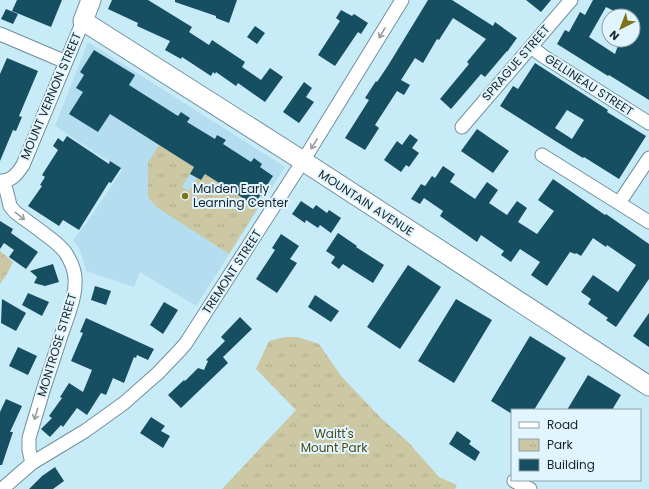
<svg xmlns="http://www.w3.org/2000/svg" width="649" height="489" font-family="Poppins,sans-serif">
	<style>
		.built { fill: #b4deef }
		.forest { fill: url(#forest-crowns) }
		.park { fill: url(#park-tufts) }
		.building { fill: #174f62; fill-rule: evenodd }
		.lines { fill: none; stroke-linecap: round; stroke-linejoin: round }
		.street-casing { stroke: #70909d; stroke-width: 15 }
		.secondary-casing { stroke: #70909d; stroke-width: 21 }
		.street { stroke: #fff; stroke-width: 13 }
		.secondary { stroke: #fff; stroke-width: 19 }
		.oneway { stroke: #979c9f }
		.poi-dot { fill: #7e7417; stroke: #e1f5fe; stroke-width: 1.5 }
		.labels { text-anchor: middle; stroke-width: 4; stroke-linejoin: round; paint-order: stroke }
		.street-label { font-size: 12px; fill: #172429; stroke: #e1f5fe }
		.poi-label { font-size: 12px; fill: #172429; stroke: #e1f5fe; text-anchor: start }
		.park-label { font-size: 12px; fill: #4e4819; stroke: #e1f5fe }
	</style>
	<defs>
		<pattern id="forest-crowns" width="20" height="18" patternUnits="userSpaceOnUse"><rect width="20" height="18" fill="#cbc8a3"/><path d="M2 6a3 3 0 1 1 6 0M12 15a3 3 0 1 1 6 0" fill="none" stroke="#aeac8c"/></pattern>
		<pattern id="park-tufts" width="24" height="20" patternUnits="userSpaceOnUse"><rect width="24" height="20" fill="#cbc8a3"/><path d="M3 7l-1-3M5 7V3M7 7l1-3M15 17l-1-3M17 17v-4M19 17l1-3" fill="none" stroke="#aeac8c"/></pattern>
	</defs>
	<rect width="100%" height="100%" fill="#c8ebf8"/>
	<path class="built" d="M88,42L285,167L196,306L140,272L134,287L86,271L82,256L79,249L73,240L87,222L122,170L55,126Z"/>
	<path class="forest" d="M0,251L13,262L7,274L0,284Z"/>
	<path class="park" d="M159,145L194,167L182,187L189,191L197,178L201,180L205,174L254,205L253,207L257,209L229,254L158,208L152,202L148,197V163Z
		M285,337H298L319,344L341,376L381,418L408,442L439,477L457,485L455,489H222L296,410L256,369L269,341Z"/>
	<path class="building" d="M17,0H62L51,27L12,11Z
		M112,0H148L192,27L189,32L209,45L212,40L245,62L242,67L261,80L270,68L283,77L265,102L238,83L236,86L216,72L215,74L213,72L211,76L182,57L181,59L165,50L170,41L137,26L138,23L108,9Z
		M175,0H237L229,23L216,18V16L175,2Z
		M428,0H452L493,26L495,22L517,38L507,52V51L485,77L481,74L451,109L440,99L469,64L467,62L486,39L453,18L439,40L437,39L423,63L415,58L401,80L410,85L404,95L397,91L375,125L379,128L365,150L345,138L369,100L365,98L376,81L377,82L389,64Z
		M526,0H551L541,12Z
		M593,0H649V100L609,75L608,76L557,44L565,30L569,32L580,12L585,15ZM606,7L624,16H633V40H620L615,54L589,37Z
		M6,9L18,14L13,24L1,19Z
		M341,10L352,16L354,14L368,23L361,34L358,32L335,66L318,55L340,21L336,18Z
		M255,26L265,33L257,44L247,37Z
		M94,50L135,75L129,85L178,116L181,112L190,118L187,122L215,139L217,135L226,140L223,144L251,162L254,158L262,164L260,167L273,176L254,205L205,174L201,180L190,174L194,167L110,114L98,132L69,114L83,92L76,88L84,75L80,72Z
		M7,58L38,71L19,116L22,117L16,131L13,130L0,161V74Z
		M535,63L608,110L607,112L646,136L619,179L584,157L583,158L557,142L500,106L513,86L518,89ZM567,110L584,120L572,139L555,128Z
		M304,82L312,88L306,97L314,102L299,123L283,112Z
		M477,129L509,151L493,173L461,151Z
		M410,134L418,140L412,148L419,153L409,167L406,165L401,172L384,160L397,141L402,145Z
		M67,136L109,164L110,161L121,168L111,183L109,182L79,230L63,220L59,226L28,206L42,186L40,185L45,177L42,175L58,150L53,146L58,138L63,142Z
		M443,166L455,174L450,182L475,199L487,182L498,190L489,203L507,215L517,201L527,208L518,222L537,234L554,211L538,200L553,179L605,215L606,214L649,244V279L616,327L606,320L608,318L588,304L591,299L581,292L593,275L618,292L636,265L607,245L606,247L593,238L581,256L576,253L575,254L570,252L547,286L531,275L540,262L520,249L511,262L501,255L504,251L481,235L477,242L440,216L443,211L424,198L420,204L411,199L421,184L425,186L432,176L435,178Z
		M301,201L313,209L316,205L327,213L329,210L341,218L331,233L320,225L318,228L306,220L305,223L292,214Z
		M0,221L13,229L11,233L38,252L26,269L9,257L14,250L4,243L0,249Z
		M338,233L357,246L356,247L384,265L373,283L343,264L339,269L331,263L335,257L326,251Z
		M281,234L299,246L290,259L297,263L277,293L256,279L275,250L272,248Z
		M53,264L59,282L45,286L34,283L37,277L30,271Z
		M408,265L441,287L400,349L367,327Z
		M95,286L111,291L106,305L91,300Z
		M28,293L49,302L42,316L22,305Z
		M315,295L339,311L331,322L308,307Z
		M2,299L26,313L16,331L1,323Z
		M456,299L492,320L454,383L418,361Z
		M164,302L178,310L163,334L150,325Z
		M649,313V347L633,336Z
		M240,317L252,329L223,357L228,363L181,408L168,395L184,380L185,381L198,368L204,370L208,361L206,360L225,341L221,337Z
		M86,318L154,349L148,360L137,355L136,358L134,357L124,383L113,378L106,395L101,393L87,415L77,408L63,427L61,425L50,437L41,429L52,418L49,416L62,398L60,397L69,383L83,392L92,370L71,361L83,333L80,332Z
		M530,336L566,358L534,410H512V414L491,401Z
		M18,347L37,356L28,375L9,366Z
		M588,375L621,395L612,410H567Z
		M6,399L22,406L10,432H13L2,465H0V412Z
		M151,417L165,426L161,431L170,436L163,448L140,433Z
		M457,431L471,441L469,444L480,452L475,461L449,444Z
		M55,467L64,481L53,489H29L42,476Z"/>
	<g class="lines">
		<g class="street-casing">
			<path id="street" d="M0,34L66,62
				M531,47L543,56L649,123
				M462,127L571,0
				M542,155L649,222
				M0,181C11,182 17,174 23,165L83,21
				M4,182L9,201L10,206L15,212C24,219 33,225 42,232C50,238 59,244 65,252C71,261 76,273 75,284C75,301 64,325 59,342C48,374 38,406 29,438V450L32,463
				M619,203L649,158
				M514,481L530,489
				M2,489L32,463L85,431L124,403L158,373L180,350L186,343L303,161L402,0"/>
		</g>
		<g class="secondary-casing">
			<path id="secondary" d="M91,0L83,21L303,161L649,386"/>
		</g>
		<use href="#street" class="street"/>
		<use href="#secondary" class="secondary"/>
	</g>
	<defs><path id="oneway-shaft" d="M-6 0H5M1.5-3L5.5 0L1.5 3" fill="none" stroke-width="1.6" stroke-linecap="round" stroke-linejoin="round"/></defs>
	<g class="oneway">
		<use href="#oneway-shaft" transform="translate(382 33) rotate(121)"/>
		<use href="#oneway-shaft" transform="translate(314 144) rotate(122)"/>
		<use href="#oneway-shaft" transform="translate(20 216) rotate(38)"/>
		<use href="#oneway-shaft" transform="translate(36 414) rotate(107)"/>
	</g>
	<circle class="poi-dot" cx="185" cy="196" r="4"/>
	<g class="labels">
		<g class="street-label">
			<text transform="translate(516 63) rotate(-49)" y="4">SPRAGUE STREET</text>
			<text transform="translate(589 85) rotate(33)" y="4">GELLINEAU STREET</text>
			<text transform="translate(51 96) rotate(-67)" y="4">MOUNT VERNON STREET</text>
			<text transform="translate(366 203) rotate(33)" y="4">MOUNTAIN AVENUE</text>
			<text transform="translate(232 272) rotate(-57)" y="4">TREMONT STREET</text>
			<text transform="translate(57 345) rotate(-73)" y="4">MONTROSE STREET</text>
		</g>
		<g class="poi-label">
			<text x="193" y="193">Malden Early<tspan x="193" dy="14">Learning Center</tspan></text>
		</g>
		<g class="park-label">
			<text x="334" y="438">Waitt's<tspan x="334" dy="14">Mount Park</tspan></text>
		</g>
	</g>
	<rect x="511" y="409" width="130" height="72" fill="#e1f5fe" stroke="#90a1a9"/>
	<rect x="519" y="422" width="20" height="6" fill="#ffffff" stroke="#90a1a9"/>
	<text x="547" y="429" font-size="12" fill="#172429">Road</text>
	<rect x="519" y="439" width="20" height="12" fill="url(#park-tufts)" stroke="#90a1a9"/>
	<text x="547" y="449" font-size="12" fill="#172429">Park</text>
	<rect x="519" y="459" width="20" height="12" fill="#174f62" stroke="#90a1a9"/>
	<text x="547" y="469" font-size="12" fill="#172429">Building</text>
	<g transform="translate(621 28) rotate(222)"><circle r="19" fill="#e1f5fe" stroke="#90a1a9"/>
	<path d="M0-3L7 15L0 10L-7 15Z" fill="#7e7417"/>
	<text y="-6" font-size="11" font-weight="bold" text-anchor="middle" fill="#172429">N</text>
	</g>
</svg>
